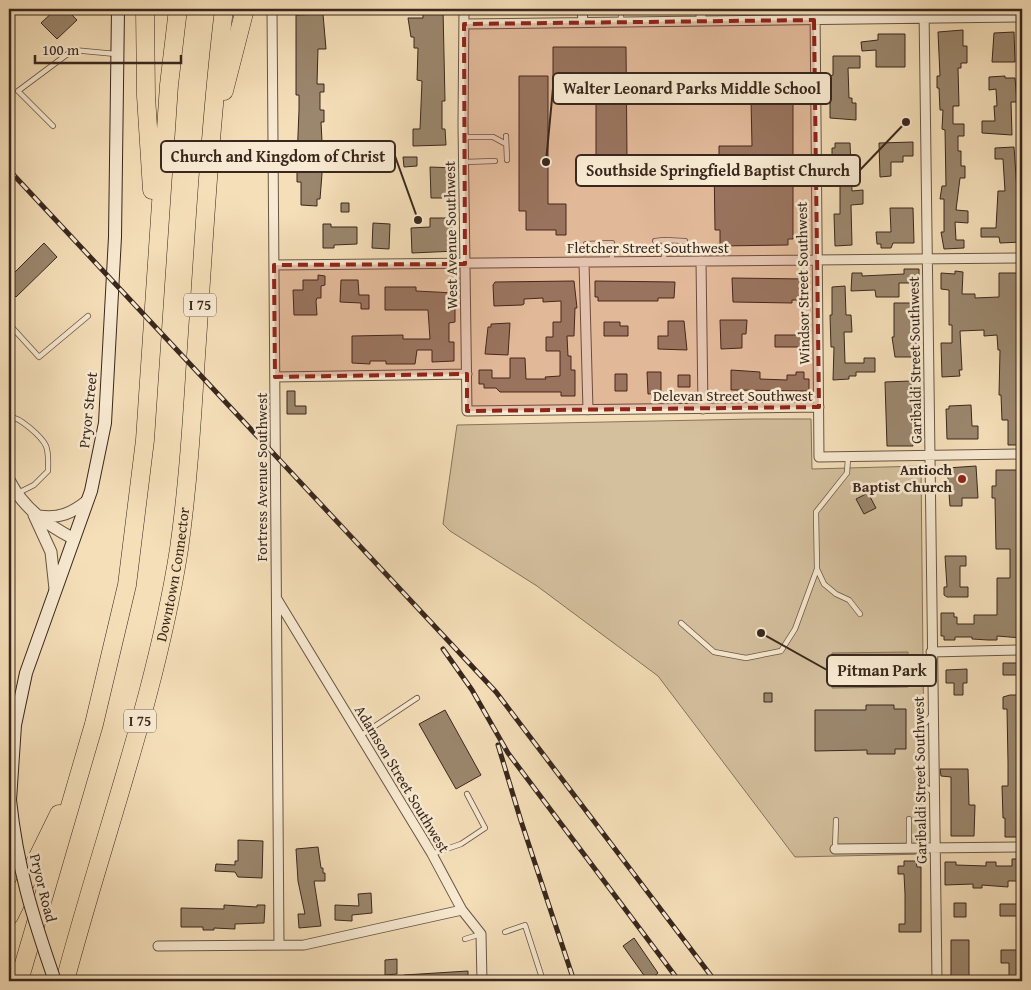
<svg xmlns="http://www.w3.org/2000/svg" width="1031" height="990" font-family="'Gentium Book Plus',serif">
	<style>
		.green { fill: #d5c09e; stroke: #87745e }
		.water { fill: #b5a084; stroke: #83705b }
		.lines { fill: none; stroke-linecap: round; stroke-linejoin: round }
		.shore { stroke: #776450; stroke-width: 1 }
		.building { fill: #9b876e; stroke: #39271d }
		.service-casing { stroke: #685544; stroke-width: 6 }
		.minor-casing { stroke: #685544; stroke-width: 11 }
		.tertiary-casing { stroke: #685544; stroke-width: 13 }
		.secondary-casing { stroke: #39271d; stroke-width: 14 }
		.motorway-casing { stroke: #39271d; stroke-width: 19 }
		.service { stroke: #f8ead2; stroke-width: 4.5 }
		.minor { stroke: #f8ead2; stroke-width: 9 }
		.tertiary { stroke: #f8ead2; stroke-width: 11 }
		.secondary { stroke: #f8ead2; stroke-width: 12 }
		.motorway { stroke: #f5dfb9; stroke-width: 18 }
		.rail-casing { stroke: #39271d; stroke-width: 5 }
		.rail { stroke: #f8ead2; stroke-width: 3; stroke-dasharray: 9; stroke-linecap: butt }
		.secondary-bridge-casing { stroke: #39271d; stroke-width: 14; stroke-linecap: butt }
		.secondary-bridge { stroke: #f8ead2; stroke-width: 12 }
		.marked { fill: #8f2418; fill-opacity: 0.2; stroke: #8f2418; stroke-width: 4; stroke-dasharray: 10 6; stroke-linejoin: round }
		.poi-dot { fill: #8f2418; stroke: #f8ead2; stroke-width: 2 }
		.labels { text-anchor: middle; stroke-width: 5; stroke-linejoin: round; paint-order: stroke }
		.shield { fill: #f8ead2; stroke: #726253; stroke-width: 1 }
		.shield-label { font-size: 14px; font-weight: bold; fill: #39271d }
		.street-label { font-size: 15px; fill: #39271d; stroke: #f8ead2 }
		.poi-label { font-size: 15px; font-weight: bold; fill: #39271d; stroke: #f8ead2; text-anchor: end }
		.leader { fill: none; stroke: #39271d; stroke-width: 2 }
		.callout-dot { fill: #39271d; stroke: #f8ead2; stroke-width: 2 }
		.callout { fill: #f8ead2; stroke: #39271d; stroke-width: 2 }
		.callout-label { font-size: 16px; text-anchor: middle; font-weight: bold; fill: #39271d }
	</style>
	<rect width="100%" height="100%" fill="#f5dfb9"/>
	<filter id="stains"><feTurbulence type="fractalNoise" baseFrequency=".004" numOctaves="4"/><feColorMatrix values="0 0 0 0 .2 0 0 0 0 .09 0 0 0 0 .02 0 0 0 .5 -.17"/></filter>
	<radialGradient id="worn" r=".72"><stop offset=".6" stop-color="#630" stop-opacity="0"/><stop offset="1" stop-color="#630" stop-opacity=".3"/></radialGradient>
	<path class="green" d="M754,419H811L812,469L921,466L925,854L795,857L658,676L537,586L450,531L443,524L457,425Z"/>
	<path class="water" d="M908,652V687L832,688V653Z"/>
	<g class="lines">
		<path class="shore" d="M901,657L903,659L902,682H837L838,658Z
			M895,663L897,673L895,676L846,677L843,675L845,664Z"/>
	</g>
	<path class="building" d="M56,9H66L77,20L57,39L41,23Z
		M423,9H443L445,101H442V129H445L446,145L413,146V129H420L422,81L417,80L418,48H414V37H411L408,18H423Z
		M323,14L326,49H318L317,84H324V92H320V110H324V122H321L323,161L320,199H317V206L301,205V182H297V160L299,110V95H296V15Z
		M963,30V46H967V63H961V68H958L959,106H953V124H964V136H958V151H961V166H965V178H960L956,210L968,211V223L955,222L956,240H964V248L944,249L941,232H944V199H940L942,186H946L945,130L942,129L943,110H940L939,88H937V76H940L938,32Z
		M1014,32L1015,62H992L994,33Z
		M878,34H905V67H876V50L862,51L861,42L878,40Z
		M553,47H626L627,157H596V77L553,78Z
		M833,56H860V68H848L849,98H852V103H856V120L830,118V92L827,88L826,77L833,75Z
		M519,76H548V204H566V235H556V230H526V211H519Z
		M1005,76V78H1015L1017,102H1011L1012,135L982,133V121H995L994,106H997L996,89L989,90V77Z
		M793,98V239H788V245L720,246V230H715L714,162L719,161V146H752L751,99Z
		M913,142V156H903V162H891V176L880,177L879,143Z
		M835,143H850L852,191L863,190V204L851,205L852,245L835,246L834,214H840V180L832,181V173H835V156H832V148H835Z
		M1014,147L1017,191H1019V202H1017L1018,228H1021L1022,242L1000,243L999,237H981V228H996L998,191H1005L1003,159H995V148Z
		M403,157H417V166L404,167Z
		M430,167L454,168L452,198H431Z
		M341,203H349V212H341Z
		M890,208H913L914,243H893L891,248H881V244H877L876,232H891Z
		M430,218H452V237H455L456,251L412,253L411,228L430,227Z
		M373,223L390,224L389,249L372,248Z
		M323,224H331V227H357V244L334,245V248H323Z
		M44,243L57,257L16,297L9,290V278Z
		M904,269H919V283H899V297H876L875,290L851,291L852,273H862V276L904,274Z
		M955,271L963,272L962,294H975V298L999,297V273H1017V317H1021V328L1017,329L1018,363H1021L1018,408H1022L1021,440H1018V445H1008V420H1002L1001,395H999L1000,350H998L997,335L984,336V330L960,331L962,370H959L960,376L942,377L941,343H952V325H949V290L941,289V273L955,274Z
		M318,275L325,276V285L321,286V298H317L316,301L317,315H294L293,290H303V280H318Z
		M732,278L806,279V300H792V303L733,302Z
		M341,280H358L359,295H369V309H361V303L340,302Z
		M574,281L577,308H575L574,336H567L568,356H571V370H575V396H561V392H500L496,388H484V384H479V370H492V378H510V358H525L526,379H546L545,377L560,376V351H546V337H553V322H561V301L543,302V298L524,299V304L522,305L494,306L493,285L495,282Z
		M595,281L675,282L674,298H658V301H598V297H595Z
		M845,286L846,315H851L852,332H844L845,363H864V358H875V372H856V376H849V379L833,380L834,347H831L830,315H832V287Z
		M385,287H416V291L455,293V322L449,323V342H454V361L432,362V350H417L415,364H386V361H370V364L352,363V336L403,335V339H430L428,310H385Z
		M894,303H917L918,313H915L918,357H895L892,337H894Z
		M720,320H747L746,334H742V348L721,349Z
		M668,321H684L687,350L658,349V336H668Z
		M604,322H620V326H628V336H604Z
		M510,323L508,355L485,354L488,327H491V324Z
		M775,335H803V347H775Z
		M731,370L760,372V379L787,380V375H796V372H804V379H809V391L731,390Z
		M647,372H661V393L648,394Z
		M615,374H627V391H615Z
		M678,375H690V387H678Z
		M911,381L913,446H887L885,382Z
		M287,391H295V406H306V414H287Z
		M971,405L972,426H978V439H947L946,409H949V406Z
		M976,466L978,498H962V506H950L947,468Z
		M996,470H1019V486H1022L1019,529L1022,638L997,636V640H988L972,639V637H955V640H944V636H941V613H954V617H957V624H974V615H997V578H1010V549H996L995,498H992V486H996Z
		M868,493L876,508L864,514L856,499Z
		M945,556H966V566H960V587H968V597H947L944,595V587H947Z
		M1003,663H1022V675H1003Z
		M967,669V683H963V695H954V683H946V670Z
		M764,693H772V702H764Z
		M1010,695H1022V837H1005V818H1003L1002,786H1008V762L1007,709H1003V697Z
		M866,705H894V709H906V749H895V754H867V750L815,751V710H866Z
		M445,710L481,775L456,789L419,724Z
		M940,769H968L969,805H975L974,836H951V777L941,776Z
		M238,840L263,841L262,878L238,877L235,872L215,871L216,864L235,865V861H238Z
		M318,847L321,868H323V873H325V881H314L321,926L299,928L298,914H305L298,881L296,849Z
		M1012,859H1021V881H1008V887L982,885V888H973V884L945,885V862H956V865L986,866V862H996V866H1012Z
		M904,861H916L917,867H921V932H899V924H905V894L904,874H898V866H904Z
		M371,893L372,913L352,915V921L335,920V905L359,906L358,894Z
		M954,903H966V917H954Z
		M1000,904H1022V916H1000Z
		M224,905L257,907V905H265L264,923L235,924V929L214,928V930H203V927H181V908L224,909Z
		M634,938L658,973L648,981L623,946Z
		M951,940H969V981H951Z
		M1001,950H1022V981H1009V963H1001Z
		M397,959V974L385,975V960Z
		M468,971V981H404V975Z"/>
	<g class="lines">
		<g class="service-casing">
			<path id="service" d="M621,22V12
				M53,126L18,91L73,50L116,54
				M506,136L507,160
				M463,137H493L506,144
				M464,162L495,161
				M655,241L664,240
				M586,244L612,243
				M612,246V262
				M664,262V240L685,241
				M9,324L39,357L88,316
				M9,417C19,416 42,437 46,446C49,453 48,463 48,471L34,485L18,493
				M848,458L847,473L816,512L817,569L824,584L836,594L849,600L860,614
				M681,623L714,652L746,658L781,651L795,629L817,569
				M922,727L931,716
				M360,736L417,698
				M923,785L934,793
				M909,819V848
				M835,849L836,820
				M432,854L461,844L485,828L467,794
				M505,932L525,925L543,981
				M465,939L481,934"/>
		</g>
		<g class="minor-casing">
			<path id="minor" d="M272,9L279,945
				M464,9L463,124L467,411L819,407
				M582,9L583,22
				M701,9V21
				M815,9L819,457L1022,454
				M924,9L937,981
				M464,24L1022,17
				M701,261L703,409
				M584,262L588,410
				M274,265L1022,258
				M275,377L467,374
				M277,599L432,854L462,910L481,934L482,981
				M931,652L1022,650
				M835,849L1022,847
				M158,946L304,945L462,910"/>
		</g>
		<g class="tertiary-casing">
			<path id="tertiary" d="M9,480C24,509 46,524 74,539
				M34,515L51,552L55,589
				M39,516C59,519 72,513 87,501"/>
		</g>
		<g class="secondary-casing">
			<path id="secondary" d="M10,800L15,725L26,673L91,491L105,423L115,237L118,9"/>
		</g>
		<g class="motorway-casing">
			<g id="motorway">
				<path d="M145,9L146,96L152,190"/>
				<path d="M224,91L245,9"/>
				<path d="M9,916L59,814"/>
				<path d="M19,981L94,724L127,585L145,440L169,85L178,9"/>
				<path id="s1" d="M65,981C103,837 156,696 179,549C188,485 192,420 196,356C204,240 210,124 224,9"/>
			</g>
		</g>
		<use href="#service" class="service"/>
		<use href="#minor" class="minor"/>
		<use href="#tertiary" class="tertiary"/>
		<use href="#secondary" class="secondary"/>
		<use href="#motorway" class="motorway"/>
		<g class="rail-casing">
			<path id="rail" d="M9,170L496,692L715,981
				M443,649L472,690L508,753L679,981
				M498,745L521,821L574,981"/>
		</g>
		<use href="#rail" class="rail"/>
		<g class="secondary-bridge-casing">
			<path id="secondary-bridge" d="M10,800C17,867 33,918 55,981"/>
		</g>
		<use href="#secondary-bridge" class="secondary-bridge"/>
	</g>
	<path class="marked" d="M814,20L819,407L467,411V374L275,377L274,265L465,264L464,24Z"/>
	<circle class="poi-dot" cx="962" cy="479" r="5"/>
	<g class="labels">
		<g class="shield">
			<rect x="184" y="293.5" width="32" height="23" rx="4"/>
			<rect x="124" y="709.5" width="32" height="23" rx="4"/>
		</g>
		<g class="shield-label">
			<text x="200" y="310">I 75</text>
			<text x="140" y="726">I 75</text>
		</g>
		<g class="street-label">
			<text transform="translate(451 235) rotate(-91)" y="5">West Avenue Southwest</text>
			<text x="648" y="253">Fletcher Street Southwest</text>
			<text transform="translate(803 283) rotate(-91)" y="5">Windsor Street Southwest</text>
			<text transform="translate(915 360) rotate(-91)" y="5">Garibaldi Street Southwest</text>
			<text x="733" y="401">Delevan Street Southwest</text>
			<text transform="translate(88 410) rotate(-84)" y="5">Pryor Street</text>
			<text transform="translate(262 477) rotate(-90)" y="5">Fortress Avenue Southwest</text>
			<text dy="5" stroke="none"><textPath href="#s1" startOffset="421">Downtown Connector</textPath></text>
			<text transform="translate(402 779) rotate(59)" y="5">Adamson Street Southwest</text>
			<text transform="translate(920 780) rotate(-91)" y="5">Garibaldi Street Southwest</text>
			<text transform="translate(43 888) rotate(76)" y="5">Pryor Road</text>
		</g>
		<g class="poi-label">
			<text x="952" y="475">Antioch<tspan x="952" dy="17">Baptist Church</tspan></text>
		</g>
	</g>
	<path class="leader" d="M546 162L553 88M418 220L395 156M906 122L860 170M761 633L827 670"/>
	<g class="callout-dot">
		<circle cx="546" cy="162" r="5"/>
		<circle cx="418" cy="220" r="5"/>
		<circle cx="906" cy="122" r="5"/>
		<circle cx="761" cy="633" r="5"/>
	</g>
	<g class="callout">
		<rect x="553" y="73" width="278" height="31" rx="5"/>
		<rect x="161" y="141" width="234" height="31" rx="5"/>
		<rect x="576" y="155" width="284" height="31" rx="5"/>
		<rect x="827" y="655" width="109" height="31" rx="5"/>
	</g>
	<g class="callout-label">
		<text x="692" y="94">Walter Leonard Parks Middle School</text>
		<text x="278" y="162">Church and Kingdom of Christ</text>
		<text x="718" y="176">Southside Springfield Baptist Church</text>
		<text x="882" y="676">Pitman Park</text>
	</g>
	<rect width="1031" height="990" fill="none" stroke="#f5dfb9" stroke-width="30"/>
	<rect x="10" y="10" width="1011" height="970" fill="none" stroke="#39271d" stroke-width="2.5"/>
	<rect x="15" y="15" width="1001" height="960" fill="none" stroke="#39271d"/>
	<path d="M35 55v8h146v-8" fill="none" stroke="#39271d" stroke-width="2.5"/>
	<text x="42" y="55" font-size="15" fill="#39271d" stroke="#f8ead2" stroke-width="4" paint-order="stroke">100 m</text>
	<rect width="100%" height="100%" filter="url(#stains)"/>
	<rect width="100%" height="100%" fill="url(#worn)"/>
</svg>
